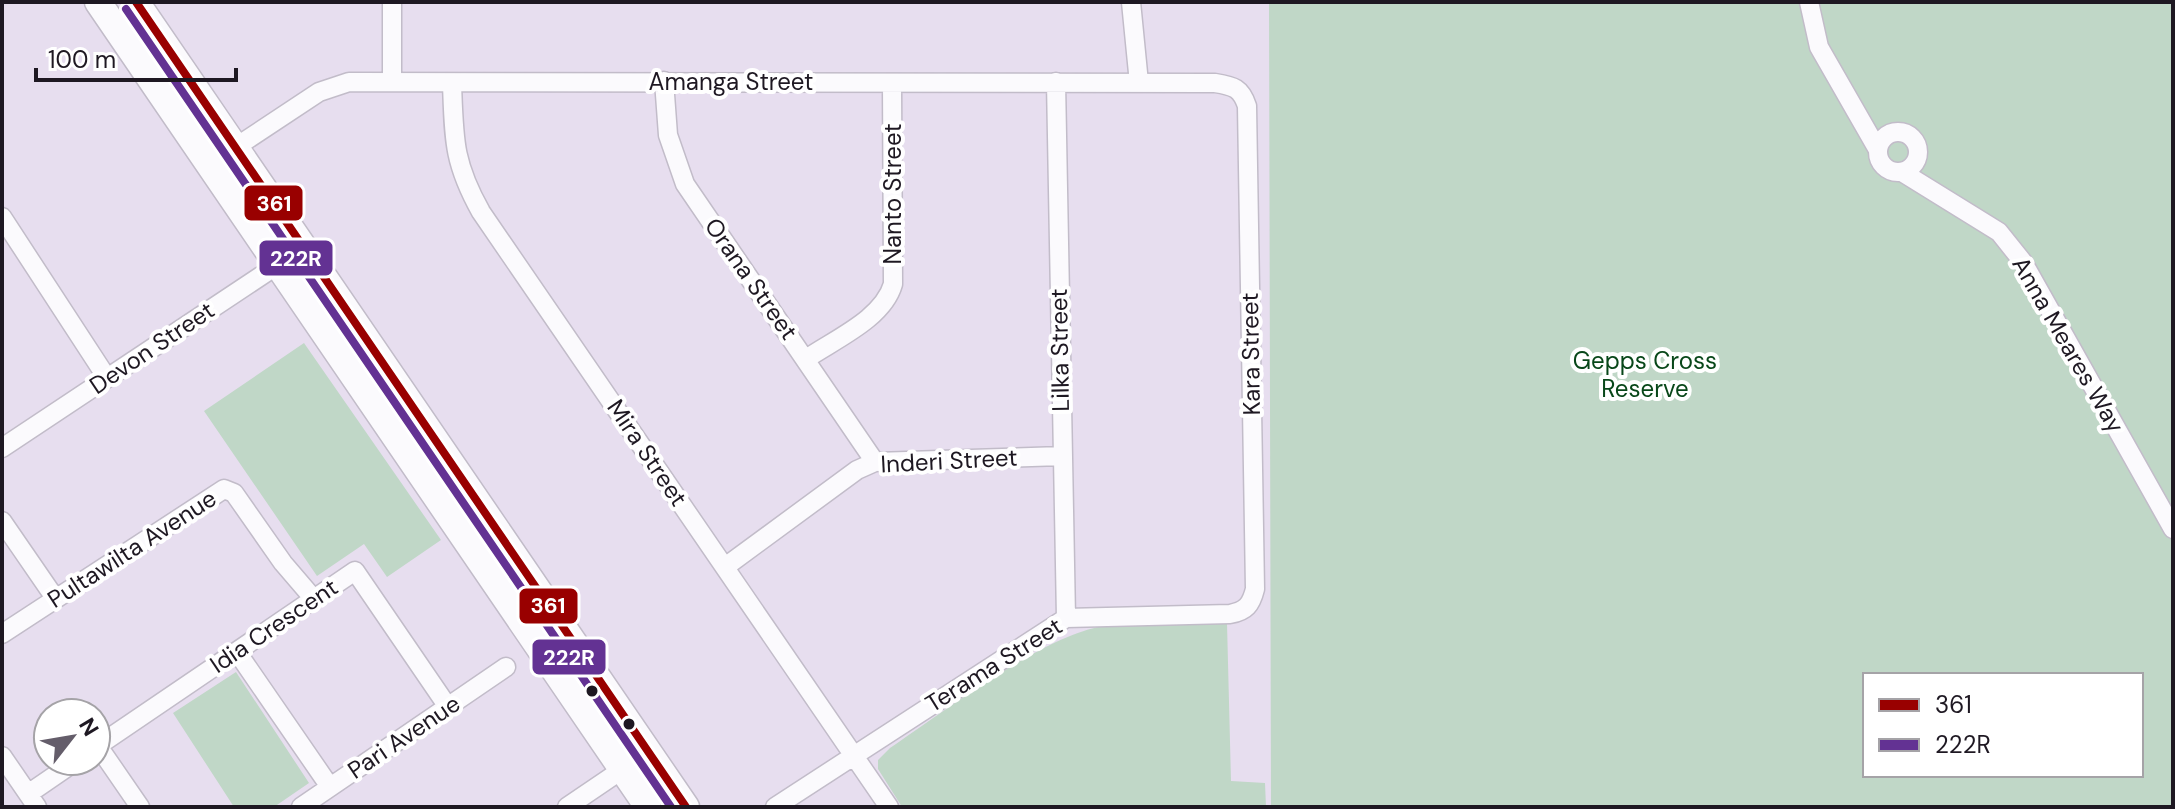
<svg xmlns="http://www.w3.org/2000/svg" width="2175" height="809" font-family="'DM Sans',sans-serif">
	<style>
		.green { fill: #c0d7c7; fill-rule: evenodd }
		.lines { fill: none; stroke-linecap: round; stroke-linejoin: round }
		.minor-casing { stroke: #c2bcc9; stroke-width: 21 }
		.highway-casing { stroke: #c2bcc9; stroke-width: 29 }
		.minor { stroke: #fbfafd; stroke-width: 18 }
		.highway { stroke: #fbfafd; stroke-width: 26 }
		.bus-1-casing { stroke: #fff; stroke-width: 14 }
		.bus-2-casing { stroke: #fff; stroke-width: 14 }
		.bus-1 { stroke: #900; stroke-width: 8 }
		.bus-2 { stroke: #633293; stroke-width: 8 }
		.bus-dot { fill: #1e1822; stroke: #fff; stroke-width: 3 }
		.labels { text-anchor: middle; stroke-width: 8; stroke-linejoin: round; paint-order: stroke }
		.street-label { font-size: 24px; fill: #1e1822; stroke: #fff }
		.park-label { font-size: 24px; fill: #084719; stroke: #fff }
		.line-badge { stroke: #fff; stroke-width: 3 }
		.badge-label { font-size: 22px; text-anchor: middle; font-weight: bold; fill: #fff }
	</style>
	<rect width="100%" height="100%" fill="#e7deef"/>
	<path class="green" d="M1269,2H2173V807H1271ZM1865,675H2141V775H1865Z
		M304,343L441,540L387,577L364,544L317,576L204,411Z
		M1227,623L1231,781L1265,783L1266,807H902L878,769V760L890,748C945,711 1040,637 1103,626C1143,619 1187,624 1227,623Z
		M236,672L309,783L274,807H234L173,713Z"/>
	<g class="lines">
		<g class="minor-casing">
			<path id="minor" d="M1131,2L1139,83
				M1809,2L1819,47L1878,150
				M392,80V2
				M664,81L668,135L685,184L875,462
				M1056,82L1066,618
				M452,83C454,139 453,162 481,212L889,807
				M1878 152a20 20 0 1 1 40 0a20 20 0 1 1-40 0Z
				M236,147L319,92L349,82L1215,83C1234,86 1241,88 1247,106L1255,589C1251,605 1246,611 1230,614L1066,618L775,807
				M1902,172L1999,232L2023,262L2173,529
				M2,217L107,378
				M806,359C835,339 883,319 893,284L892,83
				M2,448L303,248
				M2,521L55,598
				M725,567L857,470L875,462L1062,456
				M2,634L224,489L234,493L283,563L313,598
				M237,652L330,787
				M98,746L140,807
				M96,747L355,571L448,707
				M2,756L37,807
				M28,794L76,761
				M301,807L506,667
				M567,807L648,752"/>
		</g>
		<g class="highway-casing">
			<path id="highway" d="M98,2L648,807
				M136,2L686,807"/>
		</g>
		<use href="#minor" class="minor"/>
		<use href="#highway" class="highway"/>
		<g class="bus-1-casing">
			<path id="bus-1" d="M136,2L686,807"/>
		</g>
		<g class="bus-2-casing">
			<path id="bus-2" d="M126,9L671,807"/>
		</g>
		<use href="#bus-1" class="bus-1"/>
		<use href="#bus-2" class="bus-2"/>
	</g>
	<g class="bus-dot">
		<circle cx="592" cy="691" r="7"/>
		<circle cx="629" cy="724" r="7"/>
	</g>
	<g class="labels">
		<g class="street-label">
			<text x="731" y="90">Amanga Street</text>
			<text transform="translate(893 194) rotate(-90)" y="8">Nanto Street</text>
			<text transform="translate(751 279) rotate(55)" y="8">Orana Street</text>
			<text transform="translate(2068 345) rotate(60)" y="8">Anna Meares Way</text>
			<text transform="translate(152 348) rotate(-34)" y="8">Devon Street</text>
			<text transform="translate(1060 350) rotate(-91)" y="8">Lilka Street</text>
			<text transform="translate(1251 354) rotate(-91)" y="8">Kara Street</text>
			<text transform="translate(647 453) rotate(56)" y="8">Mira Street</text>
			<text transform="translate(949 461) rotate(-3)" y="8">Inderi Street</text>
			<text transform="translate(132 549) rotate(-33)" y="8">Pultawilta Avenue</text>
			<text transform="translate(274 626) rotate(-34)" y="8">Idia Crescent</text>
			<text transform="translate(994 665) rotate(-32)" y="8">Terama Street</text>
			<text transform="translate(404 737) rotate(-34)" y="8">Pari Avenue</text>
		</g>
		<g class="park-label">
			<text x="1645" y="369">Gepps Cross<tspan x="1645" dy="28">Reserve</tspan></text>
		</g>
	</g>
	<g class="line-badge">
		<rect x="243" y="184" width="61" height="38" rx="8" fill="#900"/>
		<rect x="258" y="239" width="76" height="38" rx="8" fill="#633293"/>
		<rect x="518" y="587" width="61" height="38" rx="8" fill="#900"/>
		<rect x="531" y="638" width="76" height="38" rx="8" fill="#633293"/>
	</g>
	<g class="badge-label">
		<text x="274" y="211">361</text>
		<text x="296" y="266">222R</text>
		<text x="548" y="613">361</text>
		<text x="569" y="665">222R</text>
	</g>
	<rect width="2175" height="809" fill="none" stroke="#1e1822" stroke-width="8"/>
	<rect x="1863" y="673" width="280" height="104" fill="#ffffff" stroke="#a5a3a7" stroke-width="2"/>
	<rect x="1879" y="699" width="40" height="12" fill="#990000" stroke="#a5a3a7" stroke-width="2"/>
	<text x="1935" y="713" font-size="24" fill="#1e1822">361</text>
	<rect x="1879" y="739" width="40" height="12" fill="#633293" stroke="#a5a3a7" stroke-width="2"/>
	<text x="1935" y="753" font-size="24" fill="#1e1822">222R</text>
	<g transform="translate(72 737) rotate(59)"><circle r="38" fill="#ffffff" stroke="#a5a3a7" stroke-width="2"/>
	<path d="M0-6L14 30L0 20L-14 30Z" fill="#645d6a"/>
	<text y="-12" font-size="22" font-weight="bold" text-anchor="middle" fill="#1e1822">N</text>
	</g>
	<path d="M36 68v12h200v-12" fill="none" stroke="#1e1822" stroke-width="4"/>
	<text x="48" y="68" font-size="24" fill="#1e1822" stroke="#ffffff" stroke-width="6" paint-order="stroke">100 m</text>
</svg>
